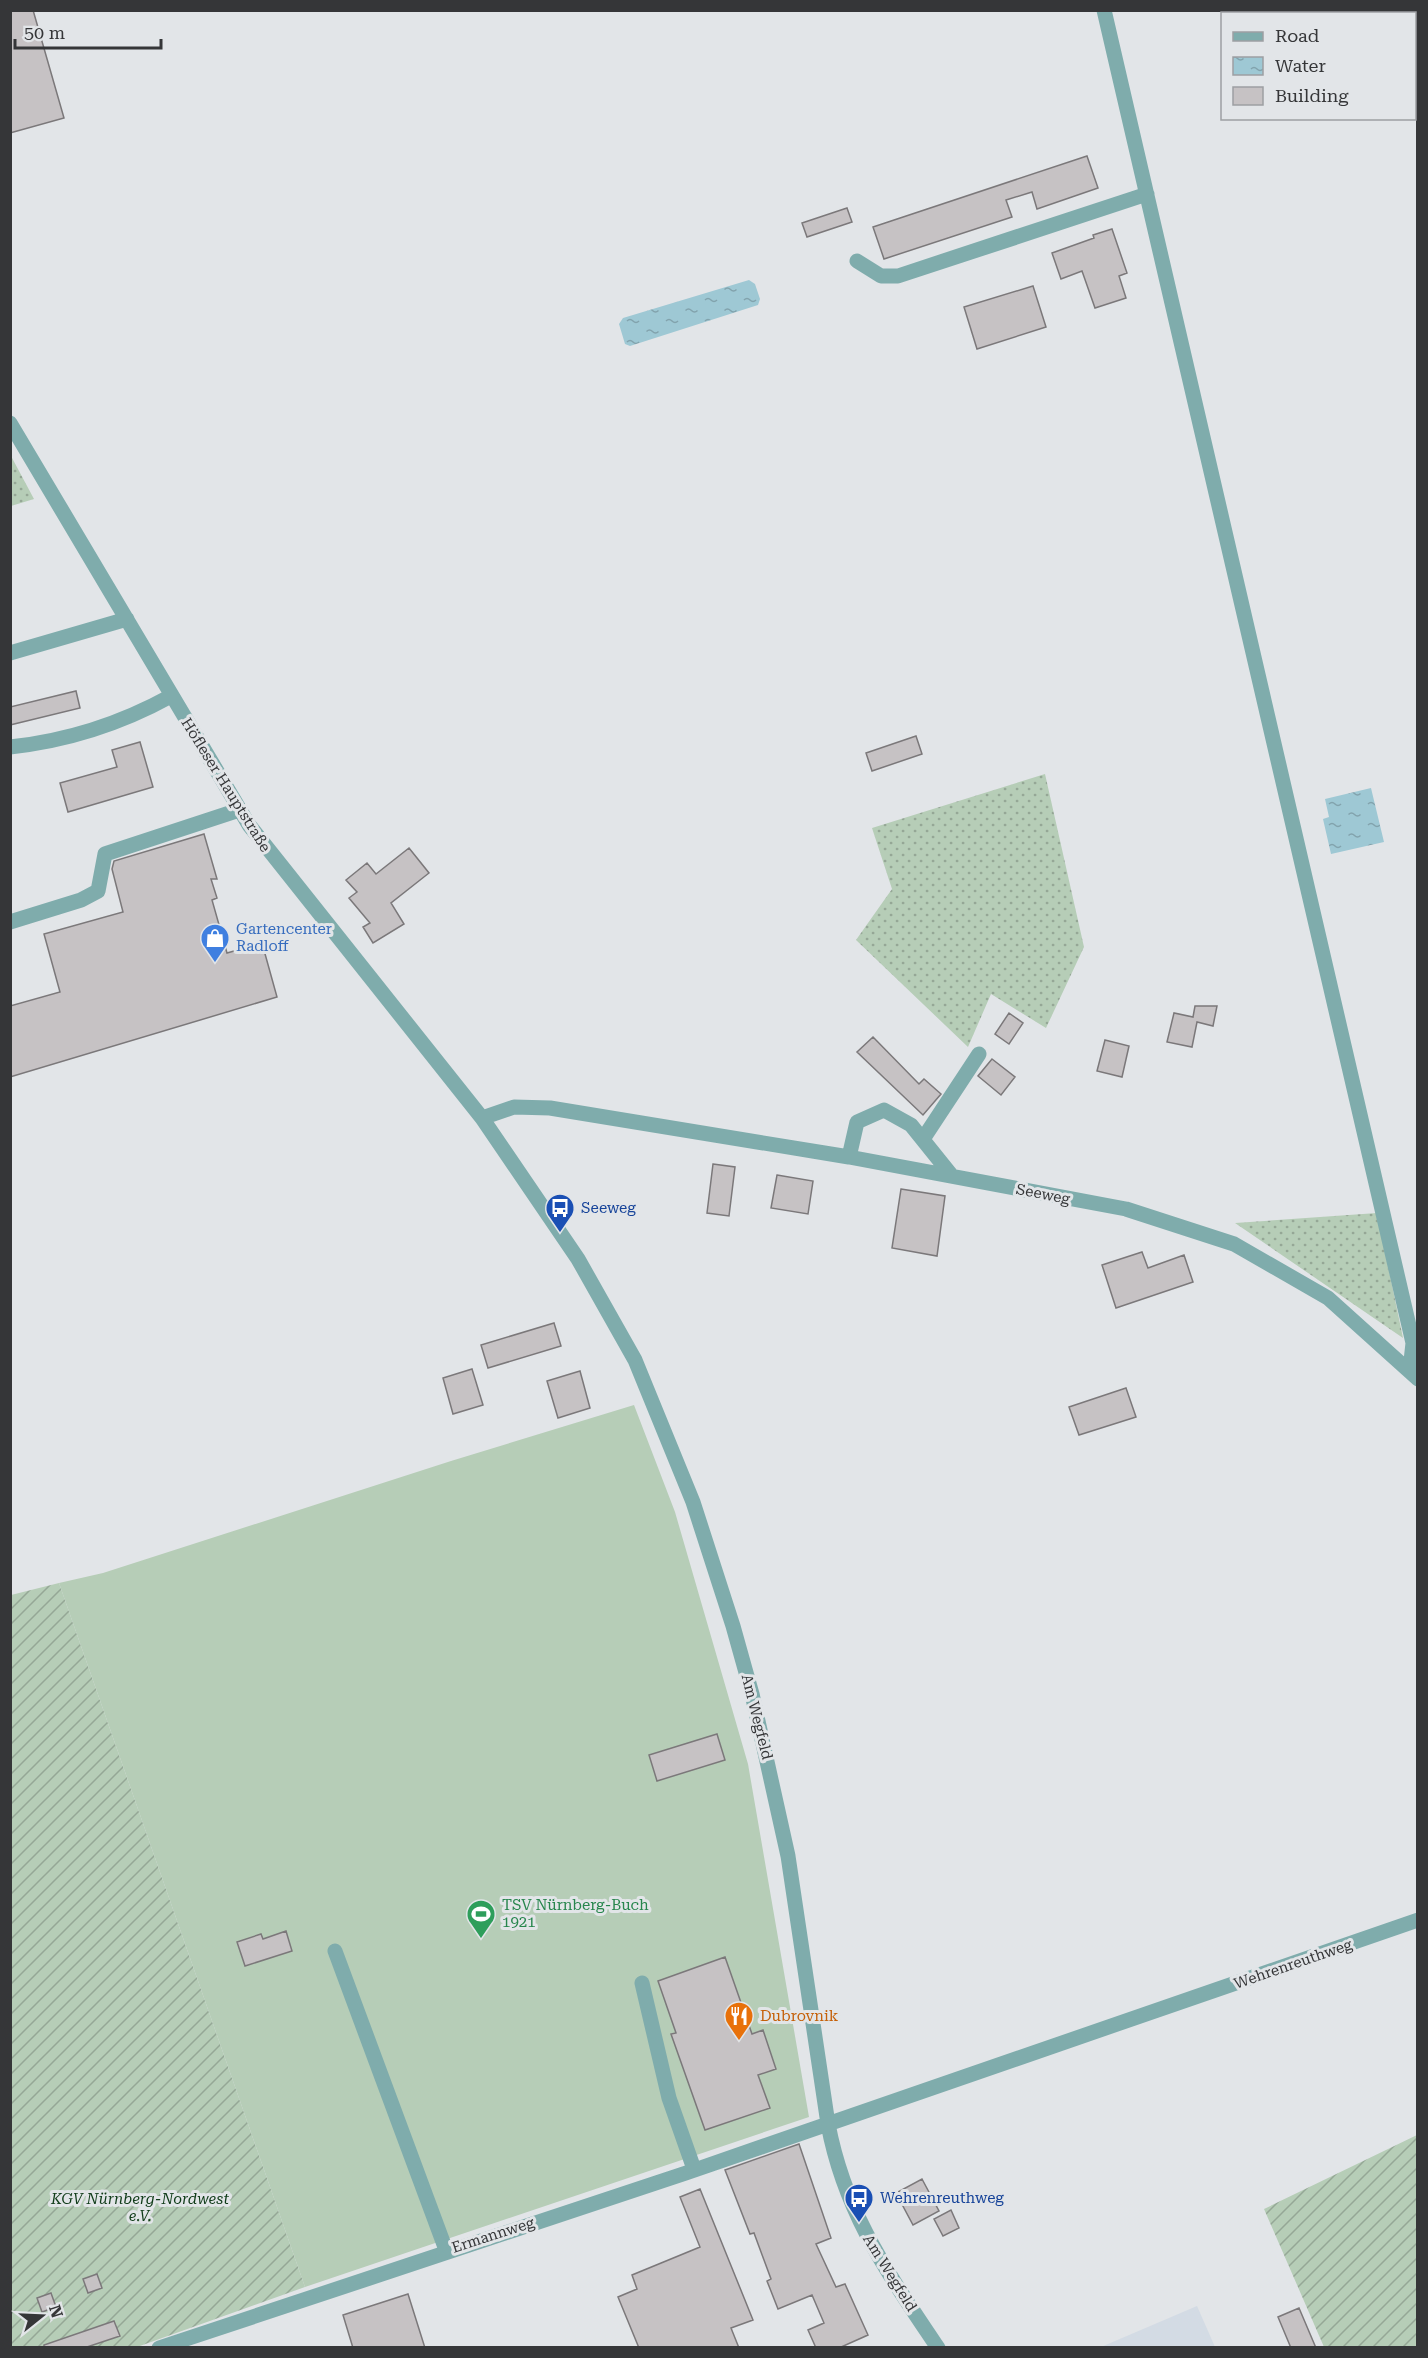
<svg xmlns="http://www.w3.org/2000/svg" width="1428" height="2358" font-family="'Roboto Serif',serif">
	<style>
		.built { fill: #d3dbe4 }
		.grass { fill: url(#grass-dots) }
		.garden { fill: url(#garden-furrows) }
		.pitch { fill: #b6cdb7 }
		.water { fill: url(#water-ripples) }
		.building { fill: #c6c2c4; stroke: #7b787a; stroke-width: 1.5 }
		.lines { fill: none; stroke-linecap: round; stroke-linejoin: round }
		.minor { stroke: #7facac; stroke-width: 15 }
		.labels { text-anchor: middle; stroke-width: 6; stroke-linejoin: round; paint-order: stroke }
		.street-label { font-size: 15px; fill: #353638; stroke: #e2e5e8 }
		.shop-label { font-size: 15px; fill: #366cbe; stroke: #e2e5e8; text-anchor: start }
		.transit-label { font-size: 15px; fill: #164399; stroke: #e2e5e8; text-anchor: start }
		.leisure-label { font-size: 15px; fill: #27864d; stroke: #e2e5e8; text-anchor: start }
		.food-label { font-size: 15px; fill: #c56008; stroke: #e2e5e8; text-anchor: start }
		.park-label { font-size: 15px; font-style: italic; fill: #0f3b18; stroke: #e2e5e8 }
	</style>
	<defs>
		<pattern id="grass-dots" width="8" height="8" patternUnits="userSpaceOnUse" patternTransform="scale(1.5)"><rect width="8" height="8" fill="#b6cdb7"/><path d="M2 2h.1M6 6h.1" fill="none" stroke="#95a796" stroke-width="1.8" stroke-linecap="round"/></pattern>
		<pattern id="garden-furrows" width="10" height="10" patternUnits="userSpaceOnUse" patternTransform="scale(1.5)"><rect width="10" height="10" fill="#b6cdb7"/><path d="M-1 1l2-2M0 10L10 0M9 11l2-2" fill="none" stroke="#95a796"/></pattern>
		<pattern id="water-ripples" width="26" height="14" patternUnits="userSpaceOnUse" patternTransform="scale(1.5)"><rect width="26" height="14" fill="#9ec8d4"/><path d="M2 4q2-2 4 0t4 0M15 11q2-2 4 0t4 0" fill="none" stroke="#82a3ad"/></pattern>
	</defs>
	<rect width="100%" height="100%" fill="#e2e5e8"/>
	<path class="built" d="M1197,2306L1215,2347H1101Z"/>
	<path class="grass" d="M11,456L34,499L11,506H10Z
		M1045,774L1084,947L1046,1028L991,994L968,1047L856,940L892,889L872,828Z
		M1377,1213L1403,1338L1235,1223Z"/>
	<path class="garden" d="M59,1583L305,2287L137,2347L11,2348V1595Z
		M1417,2135V2347H1324L1264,2209Z"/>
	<path class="pitch" d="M634,1405L675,1512L748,1764L809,2117L305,2287L59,1583L103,1573L451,1461Z"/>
	<path class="water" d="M749,280L755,284L760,299L758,305L630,346L625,344L619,324L623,318Z
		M1371,788L1384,842L1331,854L1323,819L1329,817L1325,799Z"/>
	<path class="building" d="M10,10H33L64,118L10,133Z
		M1087,156L1098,188L1037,209L1032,192L1006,200L1012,217L884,259L873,227Z
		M847,208L852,222L807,237L802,223Z
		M1112,229L1127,273L1119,276L1126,298L1095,308L1082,271L1061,279L1052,253L1094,238L1093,235Z
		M1033,286L1046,327L977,349L964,307Z
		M76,691L80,708L10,725V707Z
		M916,736L922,754L872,771L866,753Z
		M140,742L153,787L68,812L60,783L117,767L112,750Z
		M204,834L217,879H211L217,898L212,900L227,953L262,943L277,997L10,1077V1006L60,992L44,934L123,912L112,869L114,861Z
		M409,848L429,873L391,903L404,924L373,943L363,927L370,923L349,898L357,892L346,880L367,863L376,874Z
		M1195,1006H1217L1213,1026L1197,1022L1192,1047L1167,1042L1174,1013L1193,1017Z
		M1009,1013L1023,1023L1009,1044L995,1034Z
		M873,1037L919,1084L924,1079L941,1094L923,1115L857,1052Z
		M1105,1040L1129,1046L1122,1077L1097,1071Z
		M992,1059L1015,1077L1001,1095L978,1076Z
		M713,1164L735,1167L729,1216L707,1213Z
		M777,1175L813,1181L808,1214L771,1208Z
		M901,1189L945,1196L937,1256L892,1248Z
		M1142,1252L1148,1268L1184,1255L1193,1282L1116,1308L1102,1265Z
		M554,1323L561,1346L488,1368L481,1345Z
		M472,1369L483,1405L453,1414L443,1378Z
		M580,1371L590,1408L558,1418L547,1381Z
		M1126,1388L1136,1417L1079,1435L1069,1407Z
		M717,1734L725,1760L657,1781L649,1755Z
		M286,1931L292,1951L245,1966L237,1942L261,1934L263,1939Z
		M725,1957L752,2034L763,2030L776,2069L758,2075L770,2108L705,2130L671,2034L676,2033L658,1981Z
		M799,2144L831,2238L816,2244L836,2287L845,2284L868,2335L839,2348H816L808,2330L824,2323L812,2295L778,2309L767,2281L771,2279L754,2233L750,2234L725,2170Z
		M922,2179L939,2211L913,2225L896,2193Z
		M700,2189L753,2320L731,2328L739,2348H639L618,2297L637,2289L632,2275L700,2247L680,2197Z
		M951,2210L959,2228L943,2236L934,2219Z
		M97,2274L102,2288L88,2293L83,2279Z
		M51,2293L56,2307L42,2312L37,2298Z
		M408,2294L425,2348H353L343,2315Z
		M1299,2308L1316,2348H1291L1278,2317Z
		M114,2321L120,2336L84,2348H44V2345Z"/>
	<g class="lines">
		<path class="minor" d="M1104,10L1413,1343L1410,1370
			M857,261L881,276H898L1147,194
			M10,423L249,825L482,1118L578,1259L635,1360L693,1502L733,1626L752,1694L788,1856L828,2124C845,2214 888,2273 938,2348
			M10,653L127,619
			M10,747C66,741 122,723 171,696
			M10,922L81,900L98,891L105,854L239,810
			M482,1118L514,1107L550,1108L849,1157L1126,1209L1234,1244L1328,1298L1418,1379
			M923,1139L979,1054
			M849,1157L857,1122L884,1110L911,1125L952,1176
			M335,1951L446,2250
			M642,1983L669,2098L694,2169
			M159,2348L686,2173L1418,1920"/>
	</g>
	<defs>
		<g id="shop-pin" transform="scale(1.5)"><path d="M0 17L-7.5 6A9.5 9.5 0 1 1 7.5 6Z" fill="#3f7fe0" stroke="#e2e5e8"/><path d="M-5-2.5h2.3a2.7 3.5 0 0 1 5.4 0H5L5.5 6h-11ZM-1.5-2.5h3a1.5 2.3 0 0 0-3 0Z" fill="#fff"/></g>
		<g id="bus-pin" transform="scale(1.5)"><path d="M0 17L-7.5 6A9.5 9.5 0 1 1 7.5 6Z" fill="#1a4fb4" stroke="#e2e5e8"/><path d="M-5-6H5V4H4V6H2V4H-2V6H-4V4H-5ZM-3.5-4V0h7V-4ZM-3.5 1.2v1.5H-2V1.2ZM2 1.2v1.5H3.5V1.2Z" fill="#fff"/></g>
		<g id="stadium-pin" transform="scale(1.5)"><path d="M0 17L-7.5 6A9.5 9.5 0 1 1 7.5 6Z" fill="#2e9e5b" stroke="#e2e5e8"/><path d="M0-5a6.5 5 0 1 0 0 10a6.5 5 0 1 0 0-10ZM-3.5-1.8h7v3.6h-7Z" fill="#fff"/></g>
		<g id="restaurant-pin" transform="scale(1.5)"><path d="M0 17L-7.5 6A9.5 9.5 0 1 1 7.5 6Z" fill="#e8710a" stroke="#e2e5e8"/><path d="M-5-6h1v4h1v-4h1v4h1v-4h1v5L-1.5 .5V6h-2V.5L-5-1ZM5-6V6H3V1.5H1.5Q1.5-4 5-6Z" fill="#fff"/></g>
	</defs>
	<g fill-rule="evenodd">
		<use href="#shop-pin" x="215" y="938"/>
		<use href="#bus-pin" x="560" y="1208"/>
		<use href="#stadium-pin" x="481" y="1914"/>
		<use href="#restaurant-pin" x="739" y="2016"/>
		<use href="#bus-pin" x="859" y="2198"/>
	</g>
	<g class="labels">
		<g class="street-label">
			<text transform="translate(226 785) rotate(58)" y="5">Höfleser Hauptstraße</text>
			<text transform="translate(1043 1194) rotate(11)" y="5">Seeweg</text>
			<text transform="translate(757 1717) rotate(76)" y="5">Am Wegfeld</text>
			<text transform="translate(1293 1964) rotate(-19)" y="5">Wehrenreuthweg</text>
			<text transform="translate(493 2235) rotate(-18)" y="5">Ermannweg</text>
			<text transform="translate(890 2273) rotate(58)" y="5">Am Wegfeld</text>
		</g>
		<g class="shop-label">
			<text x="236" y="934">Gartencenter<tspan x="236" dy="17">Radloff</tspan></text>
		</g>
		<g class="transit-label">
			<text x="581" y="1213">Seeweg</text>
			<text x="880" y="2203">Wehrenreuthweg</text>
		</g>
		<g class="leisure-label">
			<text x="502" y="1910">TSV Nürnberg-Buch<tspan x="502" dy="17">1921</tspan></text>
		</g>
		<g class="food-label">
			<text x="760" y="2021">Dubrovnik</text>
		</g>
		<g class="park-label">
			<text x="140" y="2204">KGV Nürnberg-Nordwest<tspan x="140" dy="17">e.V.</tspan></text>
		</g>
	</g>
	<rect width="1428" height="2358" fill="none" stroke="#353638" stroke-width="24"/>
	<rect x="1221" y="12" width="195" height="108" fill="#e2e5e8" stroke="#9d9fa2" stroke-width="1.5"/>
	<rect x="1233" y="32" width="30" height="9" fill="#7facac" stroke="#9d9fa2" stroke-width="1.5"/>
	<text x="1275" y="42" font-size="18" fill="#353638">Road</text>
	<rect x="1233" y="57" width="30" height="18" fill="url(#water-ripples)" stroke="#9d9fa2" stroke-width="1.5"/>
	<text x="1275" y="72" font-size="18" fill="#353638">Water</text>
	<rect x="1233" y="87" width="30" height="18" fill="#c6c2c4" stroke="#9d9fa2" stroke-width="1.5"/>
	<text x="1275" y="102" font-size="18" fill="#353638">Building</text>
	<g transform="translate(42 2316) rotate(72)" stroke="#e2e5e8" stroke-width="4.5" paint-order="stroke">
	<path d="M0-4.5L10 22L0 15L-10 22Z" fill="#353638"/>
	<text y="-9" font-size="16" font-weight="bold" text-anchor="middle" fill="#353638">N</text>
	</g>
	<path d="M15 39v9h146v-9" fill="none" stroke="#353638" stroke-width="3"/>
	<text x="24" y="39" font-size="18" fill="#353638" stroke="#e2e5e8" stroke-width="4.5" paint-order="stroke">50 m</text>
</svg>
